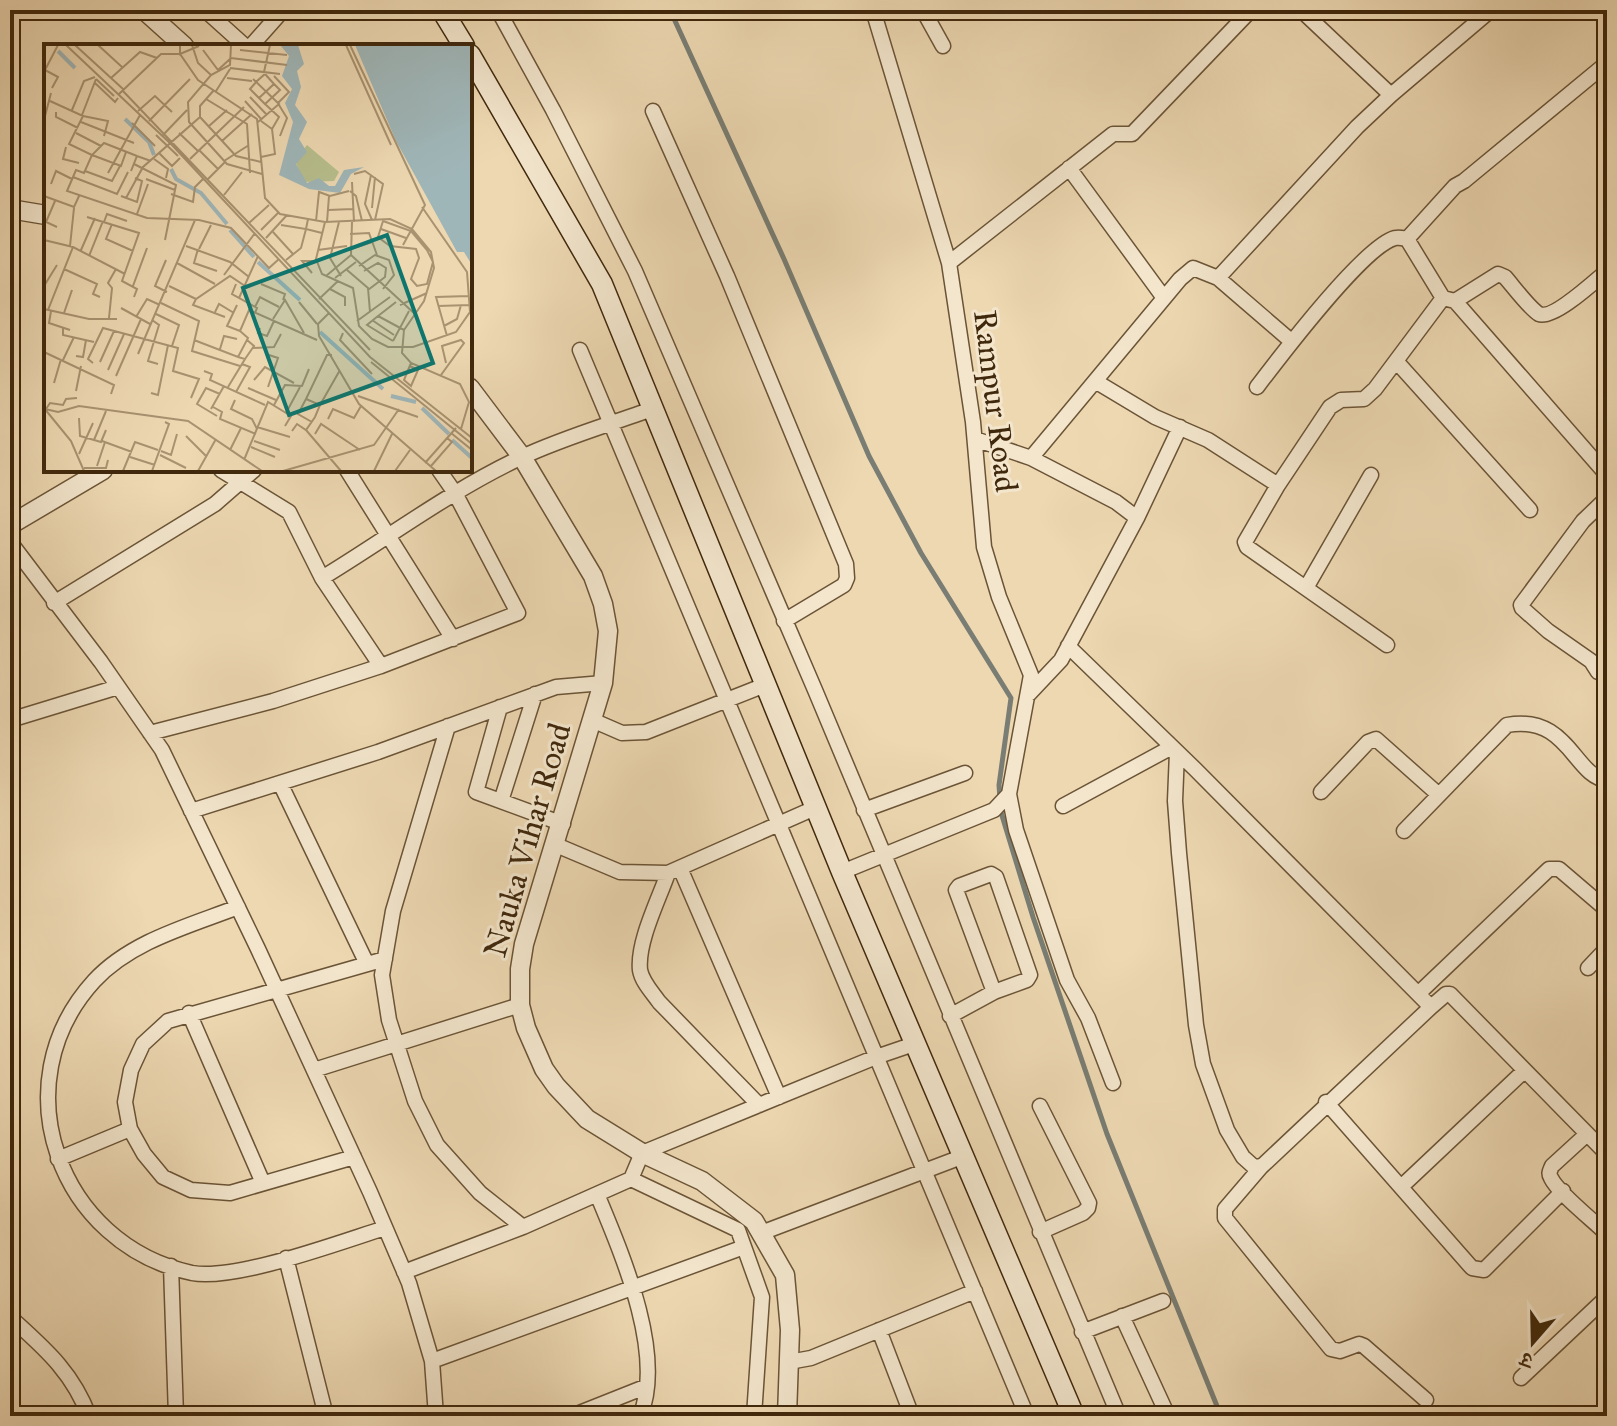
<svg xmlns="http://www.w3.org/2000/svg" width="1617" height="1426" font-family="'IM FELL Great Primer','Noto Serif Devanagari',serif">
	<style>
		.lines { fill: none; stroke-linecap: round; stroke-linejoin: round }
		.stream { stroke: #797d73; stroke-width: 5 }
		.minor-casing { stroke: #6b5436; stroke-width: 17 }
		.tertiary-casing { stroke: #6b5436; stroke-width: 21 }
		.secondary-casing { stroke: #40280c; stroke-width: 23 }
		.minor { stroke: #f3e6cd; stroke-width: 14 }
		.tertiary { stroke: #f3e6cd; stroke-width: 18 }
		.secondary { stroke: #f3e6cd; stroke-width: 20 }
		.labels { text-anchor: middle; stroke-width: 6; stroke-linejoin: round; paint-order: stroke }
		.street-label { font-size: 32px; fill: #40280c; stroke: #f3e6cd }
		.inset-river { fill: none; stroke: #9fb6b8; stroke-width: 4 }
		.inset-road { fill: none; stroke: #a89270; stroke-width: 2 }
		.view { fill: #0f766e; fill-opacity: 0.15; stroke: #0f766e; stroke-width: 4 }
		.inset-edge { fill: none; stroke: #40280c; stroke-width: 4 }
	</style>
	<rect width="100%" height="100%" fill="#edd8b2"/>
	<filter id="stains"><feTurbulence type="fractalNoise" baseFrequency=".0025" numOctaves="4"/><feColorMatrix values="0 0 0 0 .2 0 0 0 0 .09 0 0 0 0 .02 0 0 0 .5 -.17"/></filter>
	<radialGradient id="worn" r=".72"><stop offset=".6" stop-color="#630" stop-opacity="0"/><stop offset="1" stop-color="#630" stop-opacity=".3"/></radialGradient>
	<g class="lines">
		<path class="stream" d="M670,10L784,259L869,456L921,553L1011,698L999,785L1000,799
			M1000,809L1033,917L1107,1134L1221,1416"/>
		<g class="minor-casing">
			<path id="minor" d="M205,10L245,46
				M498,10L553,110L635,271L815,690L1119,1416
				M923,10L943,46
				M251,46L283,10
				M1391,95L1491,10
				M653,111L727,276L846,564L847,578L844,585L784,621
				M1069,168L1164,298
				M1407,239L1455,186L1464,181L1607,63
				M949,263L1113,134H1132L1251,10
				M1218,278L1291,341
				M1455,301L1607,475
				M580,350L1027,1416
				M1396,361L1530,510
				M1095,381L1155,417L1208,440L1278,485
				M1257,387C1279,358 1364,246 1395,238C1400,237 1402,238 1407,239L1443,298L1455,301L1498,274L1505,277C1513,286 1530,309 1539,314C1553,320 1595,281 1607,271
				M975,439L1031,458L1180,279L1193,268L1218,278L1357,127L1391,95L1301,10
				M1031,458L1116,502L1137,518
				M347,470L453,639
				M10,542L101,662L162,750L258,949L370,1192L409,1283L432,1361L436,1416
				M322,578C388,538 450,491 520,458C562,438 608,425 652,409
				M1306,588L1371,475
				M54,603L215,504L254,470
				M1387,645L1247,547L1245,542L1278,485L1330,407L1341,400L1364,399L1375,389L1443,298
				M1068,646L1195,769L1431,1007L1446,994H1450L1607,1154
				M381,666L518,613L455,493L439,470
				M1598,672L1591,661L1548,631L1522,608L1521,605L1583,521L1607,498
				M1029,694L1061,660L1137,518L1180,427
				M500,707L476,792L563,824
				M10,720L118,687
				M592,720L622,733L646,732L765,685
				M448,726L393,911L382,975L389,1020L415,1101L437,1145L480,1193L523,1227
				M150,733L273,701L381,666L322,578L289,512L221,470
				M1177,752L1175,801L1179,853L1196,1025L1203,1064L1227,1130L1243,1157L1253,1166L1261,1167L1431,1007
				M280,783L367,964
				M1321,792L1368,742L1376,739L1439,795
				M1009,794L1016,830L1067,980L1088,1018L1113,1083
				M501,801L535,694
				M1063,806L1172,747
				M864,810L965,773
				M191,811L378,752L556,687L603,683
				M1404,831L1507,725C1569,714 1574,777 1607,780
				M556,845L620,872L668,873L817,807
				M680,868L779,1097
				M842,872L994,810L1009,794L1031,675L999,597L984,547L973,422L949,263L873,10
				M668,873C659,899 637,942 640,970C642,982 652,992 659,1002L759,1105
				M238,907C189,926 131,941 94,981C0,1084 59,1245 192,1273C236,1281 340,1242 385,1228
				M1588,968L1607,948
				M1419,993L1549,869H1559L1607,910
				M189,1013L263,1183
				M950,1016L994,992L1027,980L1030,975L996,877L991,874L959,886L956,890L994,992
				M314,1070L520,1005
				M1326,1102L1472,1268L1484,1270L1563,1191
				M1040,1106L1089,1203L1088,1208L1083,1213L1040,1232
				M1587,1134L1552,1166C1550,1171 1548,1173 1551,1178C1558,1193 1594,1221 1607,1234
				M354,1157L230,1193L191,1190L163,1177L144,1154L130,1129L125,1102L131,1070L143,1044L168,1021L385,959
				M58,1159L130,1129
				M1261,1167L1225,1209V1218L1331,1349L1340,1351L1359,1344L1364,1346L1426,1400
				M631,1179L642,1153L876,1057L917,1043
				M1401,1187L1524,1071
				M597,1194C621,1252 666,1354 640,1416
				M761,1233L964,1156
				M286,1258L326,1416
				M171,1266L176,1416
				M404,1272L523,1227L631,1179L738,1230L762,1297L754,1416
				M1122,1316L1168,1416
				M10,1317C44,1348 72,1371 89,1416
				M879,1330L912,1416
				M1082,1332L1163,1301
				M432,1361L744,1247
				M789,1362L811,1358L975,1291
				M1521,1378L1607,1297
				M572,1416L645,1387"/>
		</g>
		<g class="tertiary-casing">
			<path id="tertiary" d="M144,10L184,46
				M10,209L46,215
				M470,388L522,457L593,576L603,604L608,631L603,683L524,944L520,969V1005L526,1028L544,1069L556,1086L587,1119L642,1153L702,1181L754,1221L785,1275L790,1330L787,1416
				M10,525L103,470"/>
		</g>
		<g class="secondary-casing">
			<path id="secondary" d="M442,10L464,46
				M470,55L602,284L842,872L1074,1416"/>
		</g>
		<use href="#minor" class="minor"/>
		<use href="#tertiary" class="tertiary"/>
		<use href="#secondary" class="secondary"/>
	</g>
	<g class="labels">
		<g class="street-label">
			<text transform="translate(996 401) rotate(83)" y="11">Rampur Road</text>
			<text transform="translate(527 840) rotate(-74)" y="11">Nauka Vihar Road</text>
		</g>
	</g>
	<g transform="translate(44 44)">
		<rect width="428" height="428" fill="#edd8b2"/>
		<path d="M263,101L295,128L290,137L260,138L251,117Z" fill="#b7bf8d"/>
		<path d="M254,1L260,20L253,27L257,43L251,61L263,78L255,95L263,108L252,120L263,139L275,134L285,142H291L300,126L320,123L307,130L296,149L265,145L235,131L249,78L241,59L248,45L238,32L245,12L237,2ZM311,1H428V221L420,208H413L352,97Z" fill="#9fb6b8"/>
		<path class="inset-river" d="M14,7L31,24M81,75L105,98L110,111M127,125L132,135L157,149L183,180M186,186L210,213M214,218L256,256M276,288L339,345M347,352L372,358M378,364L405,390M408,396L428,414"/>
		<path class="inset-road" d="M22,1L128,101L326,313L428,394M31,1L79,45M54,1L78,23M136,1V10L155,2M148,1L154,19L167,31M187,1L186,21L167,31L144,58L145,78L183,120L218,130M302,1L347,101M306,1L381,161L359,201M159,6L174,26L187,14L243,21M196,6L243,11M186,24L236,30M1,26L14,1M1,26L14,33L8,44M220,28L226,1M230,32L245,48L234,59M67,34L96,8L113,14M183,34L208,37M52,35L70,52M209,35L235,60L214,78M51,39L71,58L74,54M78,46L326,306M172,47L186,25M75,50L117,10H136L154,36L213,75L221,154L236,170L281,178L346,175L368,185L387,208L390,224L380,257L360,286L358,309L367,319L416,340L425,358L417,385M206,53L223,71M215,54L230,40L236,46L221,60L206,45L213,37L221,30L230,40M162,55L203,80L206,129M6,57L39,72L25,100L48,111L40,129L32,126L23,147L103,174L155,176L187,184L225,224L235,215M201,57L218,76M221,60L235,73L228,85M235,61L243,74L236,92M28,66L40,37L51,33M94,67L111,52L128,68M12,68V73L34,84M38,71L52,35M39,72L64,77L60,92M156,73L192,112L217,118M0,76L7,49M105,77L146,35M37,78L90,99M88,79L111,102M165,82L183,66M32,89L57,102M135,89L154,107M112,91L134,112M119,91L143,66M178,97L208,70M22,103L19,115L35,119M155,106L174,125M82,108L77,122L48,111L60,99L93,112M115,109L128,122L136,114M217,113L231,110L228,85L217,77M110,115L124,125L122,134M146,115L200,63M180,117L205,101M90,120L132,141L121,196M41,127L68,137L76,122M87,127L93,112L107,117M64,129L96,71M310,130L321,127L339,140L331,176M327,131L321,160L328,176M29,133L73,150L84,128M102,135L131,146M163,136L181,118M308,138L310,178M7,140L12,127L28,135M306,147L312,152L318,177M127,150L149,158L151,143L160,134M180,151L198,128M0,152L30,163L35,152M77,152L93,158L98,137L91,134M82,154L99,123L156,73V62L170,46M11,157L2,178L13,183M328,164L331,133M284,166L309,165M93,170L104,140M43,173L95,189L78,237L93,245L90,253M264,175L262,185L278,189M272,177L275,148L286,152L305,147M339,177L367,187L383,206L389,218L383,240L373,242L367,235L375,214L372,205L346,202L334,193ZM60,178L63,170L83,177M281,178L272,215L278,230L309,244L315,282L328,295L344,303H369L412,288L426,268L423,228L378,163M283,178L285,152M295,178L286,214L297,232M308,178L307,211L372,271M205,179L225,161M68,180L62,195L89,207M237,181L262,185L257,204L242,216M337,185L362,194M217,186L234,169M229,188L249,210M306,190L325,189L333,211M222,194L243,171M0,196L29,203L81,230M26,202L30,164M142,202L186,218L205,233M154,205L150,219L173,227M155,205L167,181M37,206L51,174M274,206L303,202M304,206L328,198M45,212L59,177M122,216L111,242L123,248M133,219L171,240M315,222L331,211L345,216L350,231L339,245M20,225L53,240L49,250L56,253M303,226L324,244L326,268M320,227L334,219L342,224L341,233L324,246M268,229L258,217H273M180,231L211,189M282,232L307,211M291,234L312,218M192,240L188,250L213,264L211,269M217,240L241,250L239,256M0,242L13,221M89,242L103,204M125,242L152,255L186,232L201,242M286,245L301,253V262M195,254L214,212M152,255L149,261L181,273M275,255L294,237M255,258L273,280M352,258L334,272L360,286M117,259L155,277L148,307L196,322M193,261L183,282L196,287M356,261L383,249M394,262L426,261M211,263L216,253L235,263M77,264L106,280M0,265L45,275H73M4,266L29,203M7,267L5,279L26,286M171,268L175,260L190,269M20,269L28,246M285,269L274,280L275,292L315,360L392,427M112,270L135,281L128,302M334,272L323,281L349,297M92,273L103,255L116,261M65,274L68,244L64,239L72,225M229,275L241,256L260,289M108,276L115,281L104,317L114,320M328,276L350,291M313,277L346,253M400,282L413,275L417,261M19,284V291L50,298M216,284L214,289L223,292L230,277M299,289L296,296L328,330M403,292L392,253L425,252M150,296L194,313L204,294L196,287L205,266L273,296M349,297L365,267M209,304L230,303L237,290M176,305L180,292L193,295M0,308L70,341L67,350M94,310L151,176M32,312L39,313L42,296M201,315L210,302L203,296M19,316L30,293M56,318L70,287M327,318L428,400M49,319L44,315L59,284L134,304L129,327L155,335L147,354M366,322L374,326L367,342L360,336L367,319M64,326L80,290M160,327L168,330L166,336L221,361M397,331L420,299L417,296L398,302L402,319M72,332L97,275M210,336L221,323L250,339M10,339L17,315M184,343L201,315L194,313M224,343L234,314L225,311M204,344L232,356M32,347L37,322M192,348L206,323L198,320M107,349L114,351L124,301M314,352L374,373M262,355L254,370L268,378M191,356L187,365L208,375L213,385M230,361L241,341L258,342L265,325M276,361L296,326M169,363L178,368L176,375L212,390M0,364L27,397L40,427M1,365L14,368L35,362L144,377L218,427M2,365L6,359L19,361L22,355L33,354M167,365L180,342M242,369L256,343M173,372L153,360L162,344L176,350M35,374L36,392L57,398L62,386M284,375L289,365L310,374L317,362M213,383L246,393M262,386L297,427M248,387L253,380L262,386L271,373L276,361L262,355L283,311H288M407,389L428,406M271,390L277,380L316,406M142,392L162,412M50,396L62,367M58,397L88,408M210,397L236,406M207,403L231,413M186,406L197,384M117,407L127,411L133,390M35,410L49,379M116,411L142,424M86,413L111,421M200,416L224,358L247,372L241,382M381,419L412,384M53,422L61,398M387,422L408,398L403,394M40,424H62L64,416M79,427L91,398L114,406M108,427L125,380L121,378M154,427L172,395M239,427L330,401L355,365M330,427L348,390M351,427L366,406"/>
		<path class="view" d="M343,191L389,319L245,371L199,244Z"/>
		<rect width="428" height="428" class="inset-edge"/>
	</g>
	<rect width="1617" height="1426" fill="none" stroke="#edd8b2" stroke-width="40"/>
	<rect x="12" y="12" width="1593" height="1402" fill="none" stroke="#40280c" stroke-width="4"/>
	<rect x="20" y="20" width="1577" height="1386" fill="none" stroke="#40280c" stroke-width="2"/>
	<g transform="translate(1533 1342) rotate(200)" stroke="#f3e6cd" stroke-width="6" paint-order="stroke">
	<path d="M0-6L14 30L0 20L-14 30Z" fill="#40280c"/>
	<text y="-12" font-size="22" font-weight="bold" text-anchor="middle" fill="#40280c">उ</text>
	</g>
	<rect width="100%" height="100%" filter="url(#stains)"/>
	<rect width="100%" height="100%" fill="url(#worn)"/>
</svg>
